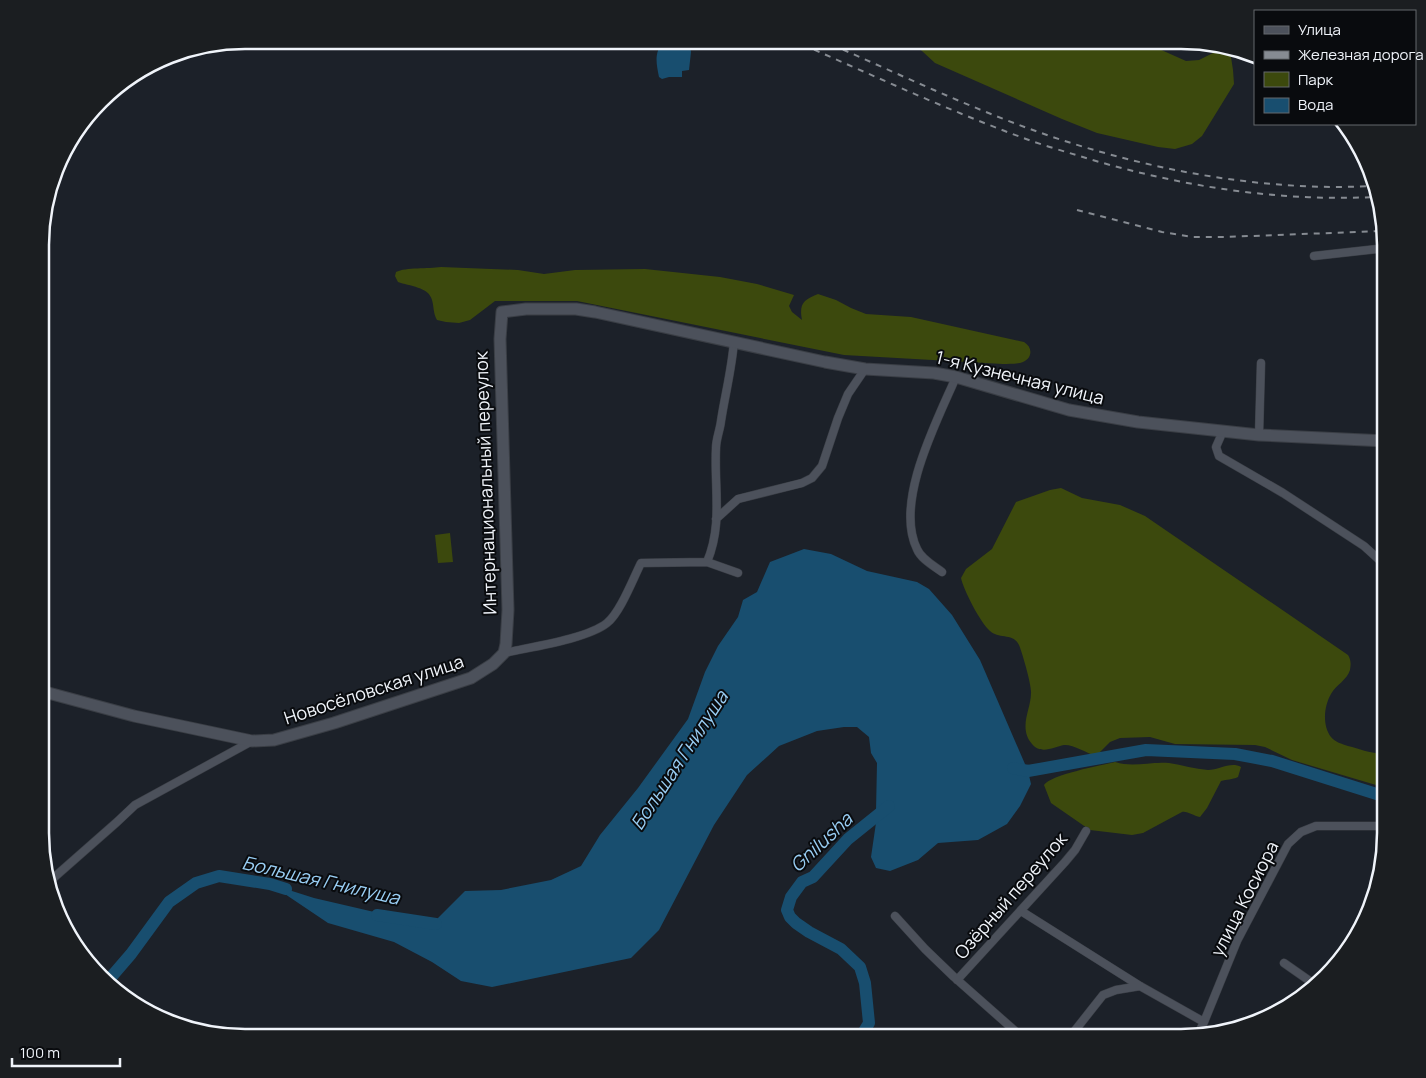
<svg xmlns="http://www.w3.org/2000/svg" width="1426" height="1078" font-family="Manrope,sans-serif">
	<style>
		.green { fill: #3c490d }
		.water { fill: #184e6f }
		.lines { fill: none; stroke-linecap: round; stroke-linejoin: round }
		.river { stroke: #184e6f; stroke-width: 12 }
		.street-casing { stroke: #3a3e45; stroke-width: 9 }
		.secondary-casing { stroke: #3a3e45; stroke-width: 13 }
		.street { stroke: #4c515b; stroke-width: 8 }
		.secondary { stroke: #4c515b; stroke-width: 11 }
		.rail { stroke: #868b92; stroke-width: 2; stroke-dasharray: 6 6; stroke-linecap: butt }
		.labels { text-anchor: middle; stroke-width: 4; stroke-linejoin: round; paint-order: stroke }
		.street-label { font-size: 18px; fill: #f0f4fa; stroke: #090b0e }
		.water-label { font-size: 19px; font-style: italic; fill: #99cef4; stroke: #090b0e }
		.rim { fill: none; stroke: #f0f4fa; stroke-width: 2.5 }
	</style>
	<rect width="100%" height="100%" fill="#1c2129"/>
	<path class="green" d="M910,40H1139L1186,61L1199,60L1213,53L1224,52L1231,57L1233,70L1234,84L1202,136L1192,144L1175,149L1158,147L1097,133L1062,119L935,63Z
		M441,267L518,270L544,274L575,270L645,269L720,277L757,284L794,295L789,306L792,312L802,320C799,304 803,300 818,294L836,300L851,308L866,314L911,317L1024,342C1034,348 1032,360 1020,363C1015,364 1008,364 1003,364L844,355L577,301H495L470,320L459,323L446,322L437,320C433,313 434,307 432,300C429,287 409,286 398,282L395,276L396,272C406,267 428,269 441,267Z
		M1061,488L1082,498L1120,505L1145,516L1348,655C1351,660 1351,664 1350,670C1347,680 1336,685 1331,694C1324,706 1322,725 1331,737C1335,742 1342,744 1348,746C1361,749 1373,755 1386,753V788L1292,760L1265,747L1255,745L1175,744L1150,737L1120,738L1110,742L1096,756C1087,753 1072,744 1064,745C1054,747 1041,755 1032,744C1018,727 1031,710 1031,693C1032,686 1022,652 1019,645C1014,633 998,639 990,631C980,622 964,591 961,578L966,569L992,549L1016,502L1050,490Z
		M450,533L453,562L438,563L435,535Z
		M1115,762C1134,768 1151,761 1169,763C1182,765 1195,769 1208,770C1219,770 1231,761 1241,767L1238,777C1232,780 1227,779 1221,781L1207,808L1200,817C1193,816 1188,811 1182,812L1143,833L1132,835L1090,830L1051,803L1044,785C1050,775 1102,765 1115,762Z"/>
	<path class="water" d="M664,40H689L691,52L689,70L682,71V77H669L662,79L659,77C656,62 654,53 664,40Z
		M804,549L831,554L867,571L917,582L929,589L952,615L980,660L1028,771L1031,784L1020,806L1007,824L978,840L938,843L918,860L890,871L876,868L871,857L877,816L876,811L877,763L871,753L869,737L857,727H844L817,731L779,746L747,775L714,825L659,930L631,958L492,987L461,981L432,962L394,942L328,923L270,884L314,898L413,921L437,919L465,891L501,890L551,880L581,866L600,835L638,788L688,719L705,672L718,646L738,617L743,600L757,592L770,562Z"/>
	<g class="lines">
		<path class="river" d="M1013,768L1028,771L1146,750L1235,754L1272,761L1386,797
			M377,915L436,924
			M106,983L131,954L169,902L196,883L219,876L270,884L286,889
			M860,1038L869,1023L865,983L860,967L841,949L809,932L796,923L790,917L787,910L791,897L802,882L813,877L848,839L889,806"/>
		<g class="street-casing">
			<path id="street" d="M1314,256L1386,248
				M1223,431L1216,447L1219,456L1283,493L1364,546L1386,566
				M1259,435L1261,363
				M716,519L738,499L802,483L812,478L822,466L838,418L848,394L865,369
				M707,562C723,524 714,488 716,448C716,439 720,430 721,421C725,395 732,368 734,341
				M942,572C934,566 921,559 917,549C894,502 937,421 956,377
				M504,653C530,647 587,639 607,623C620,613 633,579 641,563L707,562L738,573
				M50,881L117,822L135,805L252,741
				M1021,911L1140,986L1204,1022
				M895,916L925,949L954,977L1023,1038
				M60,920L74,935L81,949
				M1284,963L1314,984
				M957,980L1065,862L1075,850L1086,831
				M1198,1034L1204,1022L1237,941L1288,844L1301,832L1316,826H1386
				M1069,1038L1103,995L1116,990L1140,986"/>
		</g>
		<g class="secondary-casing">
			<path id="secondary" d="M41,691L134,716L252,741L274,740L334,723L471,678L493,664L504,653L506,644L508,610L500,339L502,312L526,309H576L595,312L825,362L865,369L934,373L956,377L1069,410L1138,422L1259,435L1386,441"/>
		</g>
		<use href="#street" class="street"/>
		<use href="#secondary" class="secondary"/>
		<path class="rail" d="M792,40C870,74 947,110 1026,139C1042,145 1060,150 1076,155C1173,185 1274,202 1375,197
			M821,40C890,70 959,103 1030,129C1137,168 1259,192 1372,186
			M1077,210L1162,232L1192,237H1224L1383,231"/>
	</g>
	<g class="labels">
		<g class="street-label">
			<text transform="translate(1020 378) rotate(14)" y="6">1-я Кузнечная улица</text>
			<text transform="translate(486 483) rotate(-92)" y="6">Интернациональный переулок</text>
			<text transform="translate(374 690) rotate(-18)" y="6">Новосёловская улица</text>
			<text transform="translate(1011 896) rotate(-49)" y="6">Озёрный переулок</text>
			<text transform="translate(1245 899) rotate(-63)" y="6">улица Косиора</text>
		</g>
		<g class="water-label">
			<text transform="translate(679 760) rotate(-57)" y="7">Большая Гнилуша</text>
			<text transform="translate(821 842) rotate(-43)" y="7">Gnilusha</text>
			<text transform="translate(321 880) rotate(13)" y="7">Большая Гнилуша</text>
		</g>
	</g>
	<path d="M0 0H1426V1078H0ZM245 49H1181A196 196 0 0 1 1377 245V833A196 196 0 0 1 1181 1029H245A196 196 0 0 1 49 833V245A196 196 0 0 1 245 49Z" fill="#1b1e21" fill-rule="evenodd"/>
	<path class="rim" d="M245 49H1181A196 196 0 0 1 1377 245V833A196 196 0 0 1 1181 1029H245A196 196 0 0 1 49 833V245A196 196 0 0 1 245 49Z"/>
	<rect x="1254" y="10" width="162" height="115" fill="#090b0e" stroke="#65686c"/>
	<rect x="1264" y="26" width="25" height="8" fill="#4c515b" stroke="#65686c"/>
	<text x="1298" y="35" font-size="15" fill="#f0f4fa">Улица</text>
	<rect x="1264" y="51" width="25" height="8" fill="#868b92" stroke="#65686c"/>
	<text x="1298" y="60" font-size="15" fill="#f0f4fa">Железная дорога</text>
	<rect x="1264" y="72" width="25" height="15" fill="#3c490d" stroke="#65686c"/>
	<text x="1298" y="85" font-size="15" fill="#f0f4fa">Парк</text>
	<rect x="1264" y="98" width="25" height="15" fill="#184e6f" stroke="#65686c"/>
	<text x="1298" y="110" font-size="15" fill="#f0f4fa">Вода</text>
	<path d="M12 1058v8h108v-8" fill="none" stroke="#f0f4fa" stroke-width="2.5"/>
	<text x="20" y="1058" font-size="15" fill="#f0f4fa" stroke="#090b0e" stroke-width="4" paint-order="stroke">100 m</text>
</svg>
